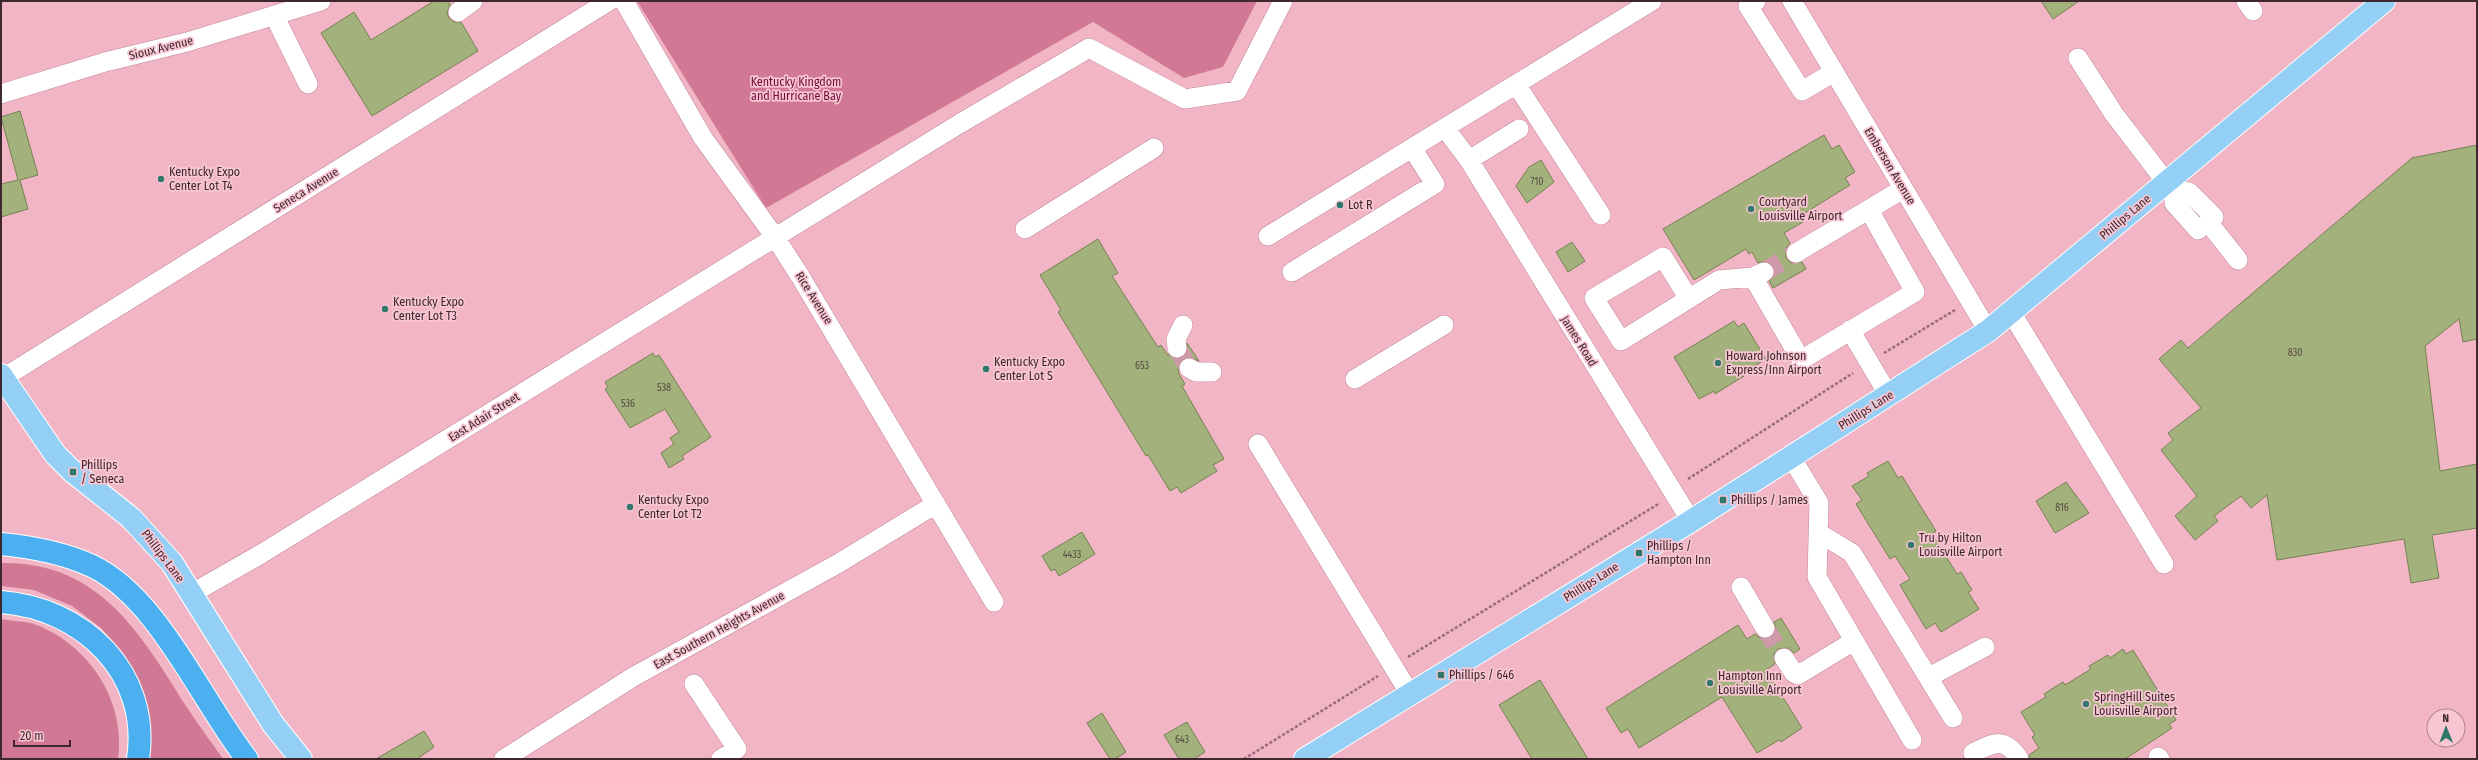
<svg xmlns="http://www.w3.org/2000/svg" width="2478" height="760" font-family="'Fira Sans Condensed',sans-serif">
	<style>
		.green { fill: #d17994 }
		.building { fill: #a3b27d; stroke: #75824f }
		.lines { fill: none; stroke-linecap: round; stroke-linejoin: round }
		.minor-tunnel { stroke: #ce99a8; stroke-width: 19; stroke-dasharray: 19 10; stroke-linecap: butt }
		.minor-casing { stroke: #c18797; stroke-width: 20 }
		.major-casing { stroke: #fff; stroke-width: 24 }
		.highway-casing { stroke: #fff; stroke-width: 24 }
		.path { stroke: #956c78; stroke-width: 2.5; stroke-dasharray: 3 2; stroke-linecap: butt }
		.minor { stroke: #fff; stroke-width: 19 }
		.major { stroke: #94d0f6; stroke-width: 22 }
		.highway { stroke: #4cb0f0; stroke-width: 22 }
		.poi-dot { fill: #32776b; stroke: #f8c6d3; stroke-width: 1.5 }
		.labels { text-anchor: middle; stroke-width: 3.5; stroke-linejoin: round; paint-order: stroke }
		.number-label { font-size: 10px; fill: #574a42 }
		.street-label { font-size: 12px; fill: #3e272e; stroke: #f8c6d3 }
		.park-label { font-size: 12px; fill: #72083a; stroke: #f8c6d3 }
		.poi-label { font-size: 12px; fill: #3e272e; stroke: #f8c6d3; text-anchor: start }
	</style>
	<rect width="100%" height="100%" fill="#f2b5c6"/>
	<path class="green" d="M637,1H1257L1223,67L1184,78L1093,22L766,208Z
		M1,563C99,561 141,634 186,706C198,724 211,742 223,759H135L132,668L123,653L101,628L72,606L34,590L1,586Z
		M1,619C12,621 24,621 34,624C89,644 126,701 118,759H1Z"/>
	<path class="building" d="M434,1H448L450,5L447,13L449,18L454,22H461L478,51L372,116L321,33L354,12L371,40Z
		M2041,1H2079L2053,19Z
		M20,111L38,175L20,180L28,209L1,217V184L18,180L1,117Z
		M1824,135L1832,149L1839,145L1855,172L1845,178L1850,185L1800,216L1803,222L1784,233L1790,243L1786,248V258L1791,263L1802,262L1806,269L1773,288L1769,281L1775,273L1774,267L1765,261L1758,263L1752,252L1749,254L1746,249L1694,280L1663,229Z
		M2477,145V339L2463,342L2459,319L2425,346L2440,471L2477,464V528L2432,535L2439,578L2411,583L2404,539L2277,560L2267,495L2251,508L2241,496L2214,516L2218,521L2195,540L2175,516L2197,496L2161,450L2173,440L2168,433L2201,408L2159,359L2181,340L2188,348L2412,158Z
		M1541,160L1554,182L1527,203L1516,186L1529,167Z
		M1098,239L1118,273L1112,276L1158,347L1161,345L1167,354L1179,359L1187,353V343L1199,361L1189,357L1183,359L1178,368L1179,374L1185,384L1182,386L1224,459L1213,465L1217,471L1181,493L1177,487L1170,491L1148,455L1146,456L1058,312L1061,310L1040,275Z
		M1572,242L1585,261L1568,272L1556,252Z
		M1734,321L1738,327L1744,323L1766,359L1743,373L1744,376L1715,394L1714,391L1699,399L1674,357Z
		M653,353L655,357L659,355L711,437L682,456L684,459L669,468L661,453L674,444L670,438L679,432L665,409L630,428L605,389L608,387L605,382Z
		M1888,461L1898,478L1902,476L1936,531L1932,534L1957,574L1961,572L1972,590L1968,592L1979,609L1941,632L1935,623L1926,629L1900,585L1910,579L1895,556L1890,559L1856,504L1862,500L1852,486L1869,476L1867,473Z
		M2066,482L2089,513L2055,533L2036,501Z
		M1082,532L1095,554L1059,576L1055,569L1051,571L1042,556Z
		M1781,618L1800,649L1794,653L1788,648L1778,649L1774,654L1775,664L1766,670L1802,728L1781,742L1779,740L1757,753L1722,697L1639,748L1628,729L1621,733L1606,708L1738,625L1747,639L1755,634L1760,638H1770L1776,628L1774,622Z
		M2123,649L2126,654L2133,650L2176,720L2169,724L2172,728L2125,759H2030L2029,755L2039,748L2032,737L2035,735L2021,712L2046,697L2044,694L2063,682L2065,685L2091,669L2089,666L2108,655L2110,658Z
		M1540,680L1588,759H1532L1499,705Z
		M1102,713L1126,752L1115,759H1110L1087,723Z
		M1187,722L1205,752L1194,759H1179L1164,735Z
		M424,731L434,747L417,759H376Z"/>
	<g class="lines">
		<path class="minor-tunnel" d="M1764,272L1796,253
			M1177,348L1189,368
			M1765,628L1784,658"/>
		<g class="minor-casing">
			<path id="minor" d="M624,1L703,138L775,237L800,276L994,602
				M1756,1L1748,6L1802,91L1834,72
				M1792,1L1988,331
				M2246,1L2253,11
				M458,12L473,1
				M274,15L308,84
				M2078,58L2114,114L2166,182L2174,190L2189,192L2214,217
				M1516,84L1601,215
				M1,94L105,62L187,42L321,1
				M1445,128L1469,160L1691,521
				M1469,160L1519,129
				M2174,190V203L2198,230
				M2208,222L2238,260
				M1025,229L1154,148
				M1268,236L1652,1
				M1796,253L1903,189
				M1292,272L1435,184L1412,148
				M1753,277L1801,360L1915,292L1869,210
				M1689,299L1663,257L1594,298L1621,341L1719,280L1753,277L1764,272
				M2011,312L2164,564
				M1850,330L1889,396
				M1177,348L1176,339L1183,325
				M1189,368L1196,372H1212
				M3,378L609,1
				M1355,379L1444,325
				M1258,444L1410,694
				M1791,457L1819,503L1817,577L1912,740
				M1819,533L1852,553L1953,718
				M1741,587L1765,628
				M191,594L261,554L959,124L1089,48L1185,99L1237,91L1283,1
				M1784,658L1794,673L1798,675L1854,641
				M1929,677L1985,647
				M694,684L737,749L721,759
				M1973,753C1993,743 2005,736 2019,759
				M2158,757L2160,759
				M504,759L633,677L839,563L936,504"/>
		</g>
		<g class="major-casing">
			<path id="major" d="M1,375L55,454L73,472L131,518L172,563L273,724L301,759
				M1305,759L1691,521L1988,331L2384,1"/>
		</g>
		<g class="highway-casing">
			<path id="highway" d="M1,544C32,547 64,553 92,566C158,597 202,702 247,759
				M1,602C83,608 151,673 138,759"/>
		</g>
		<path class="path" d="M1884,353L1955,310
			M1688,479L1853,373
			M1408,657L1660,503
			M1244,759L1378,676"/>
		<use href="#minor" class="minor"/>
		<use href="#major" class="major"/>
		<use href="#highway" class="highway"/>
	</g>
	<g class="poi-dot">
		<circle cx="161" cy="179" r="4"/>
		<circle cx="1340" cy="205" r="4"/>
		<circle cx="1751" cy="209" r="4"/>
		<circle cx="385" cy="309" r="4"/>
		<circle cx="1718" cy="363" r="4"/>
		<circle cx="986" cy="369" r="4"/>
		<rect x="69" y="468" width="8" height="8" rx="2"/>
		<rect x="1719" y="496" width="8" height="8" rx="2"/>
		<circle cx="630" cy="507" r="4"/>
		<circle cx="1911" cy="545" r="4"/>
		<rect x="1635" y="549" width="8" height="8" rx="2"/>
		<rect x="1437" y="671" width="8" height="8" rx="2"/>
		<circle cx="1710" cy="683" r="4"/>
		<circle cx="2086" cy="704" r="4"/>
	</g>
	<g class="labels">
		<g class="number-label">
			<text x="1537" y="185">710</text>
			<text x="2295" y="356">830</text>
			<text x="1142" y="369">653</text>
			<text x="664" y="391">538</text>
			<text x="628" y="407">536</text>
			<text x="2062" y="511">816</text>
			<text x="1072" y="558">4433</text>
			<text x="1182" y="743">643</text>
		</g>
		<g class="street-label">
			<text transform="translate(161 48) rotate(-14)" y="4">Sioux Avenue</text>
			<text transform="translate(1890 166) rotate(59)" y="4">Emberson Avenue</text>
			<text transform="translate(306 190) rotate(-32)" y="4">Seneca Avenue</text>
			<text transform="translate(2125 217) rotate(-40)" y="4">Phillips Lane</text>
			<text transform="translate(814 298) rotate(58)" y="4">Rice Avenue</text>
			<text transform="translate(1579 341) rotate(58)" y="4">James Road</text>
			<text transform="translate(1866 410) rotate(-32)" y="4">Phillips Lane</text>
			<text transform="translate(484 417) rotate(-32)" y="4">East Adair Street</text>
			<text transform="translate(163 556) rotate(53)" y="4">Phillips Lane</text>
			<text transform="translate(1591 582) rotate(-32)" y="4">Phillips Lane</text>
			<text transform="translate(719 630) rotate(-29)" y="4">East Southern Heights Avenue</text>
		</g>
		<g class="park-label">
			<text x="796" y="86">Kentucky Kingdom<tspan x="796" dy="14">and Hurricane Bay</tspan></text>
		</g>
		<g class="poi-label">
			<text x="169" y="176">Kentucky Expo<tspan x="169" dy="14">Center Lot T4</tspan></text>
			<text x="1759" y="206">Courtyard<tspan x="1759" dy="14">Louisville Airport</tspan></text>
			<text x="1348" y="209">Lot R</text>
			<text x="393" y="306">Kentucky Expo<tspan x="393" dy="14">Center Lot T3</tspan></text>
			<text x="1726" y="360">Howard Johnson<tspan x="1726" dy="14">Express/Inn Airport</tspan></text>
			<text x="994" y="366">Kentucky Expo<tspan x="994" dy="14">Center Lot S</tspan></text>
			<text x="81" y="469">Phillips<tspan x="81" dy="14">/ Seneca</tspan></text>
			<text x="638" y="504">Kentucky Expo<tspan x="638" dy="14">Center Lot T2</tspan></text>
			<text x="1731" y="504">Phillips / James</text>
			<text x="1919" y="542">Tru by Hilton<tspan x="1919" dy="14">Louisville Airport</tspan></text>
			<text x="1647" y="550">Phillips /<tspan x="1647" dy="14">Hampton Inn</tspan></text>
			<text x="1449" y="679">Phillips / 646</text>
			<text x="1718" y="680">Hampton Inn<tspan x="1718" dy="14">Louisville Airport</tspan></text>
			<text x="2094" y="701">SpringHill Suites<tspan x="2094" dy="14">Louisville Airport</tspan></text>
		</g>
	</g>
	<rect width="2478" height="760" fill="none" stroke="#3e272e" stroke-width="4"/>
	<g transform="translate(2446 728) rotate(359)"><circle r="19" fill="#f8c6d3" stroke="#ae8691"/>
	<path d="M0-3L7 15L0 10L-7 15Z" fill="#32776b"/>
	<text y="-6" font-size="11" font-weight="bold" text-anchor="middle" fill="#3e272e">N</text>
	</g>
	<path d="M14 740v6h56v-6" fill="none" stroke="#3e272e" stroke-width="2"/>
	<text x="20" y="740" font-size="12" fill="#3e272e" stroke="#f8c6d3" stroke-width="3" paint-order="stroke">20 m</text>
</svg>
